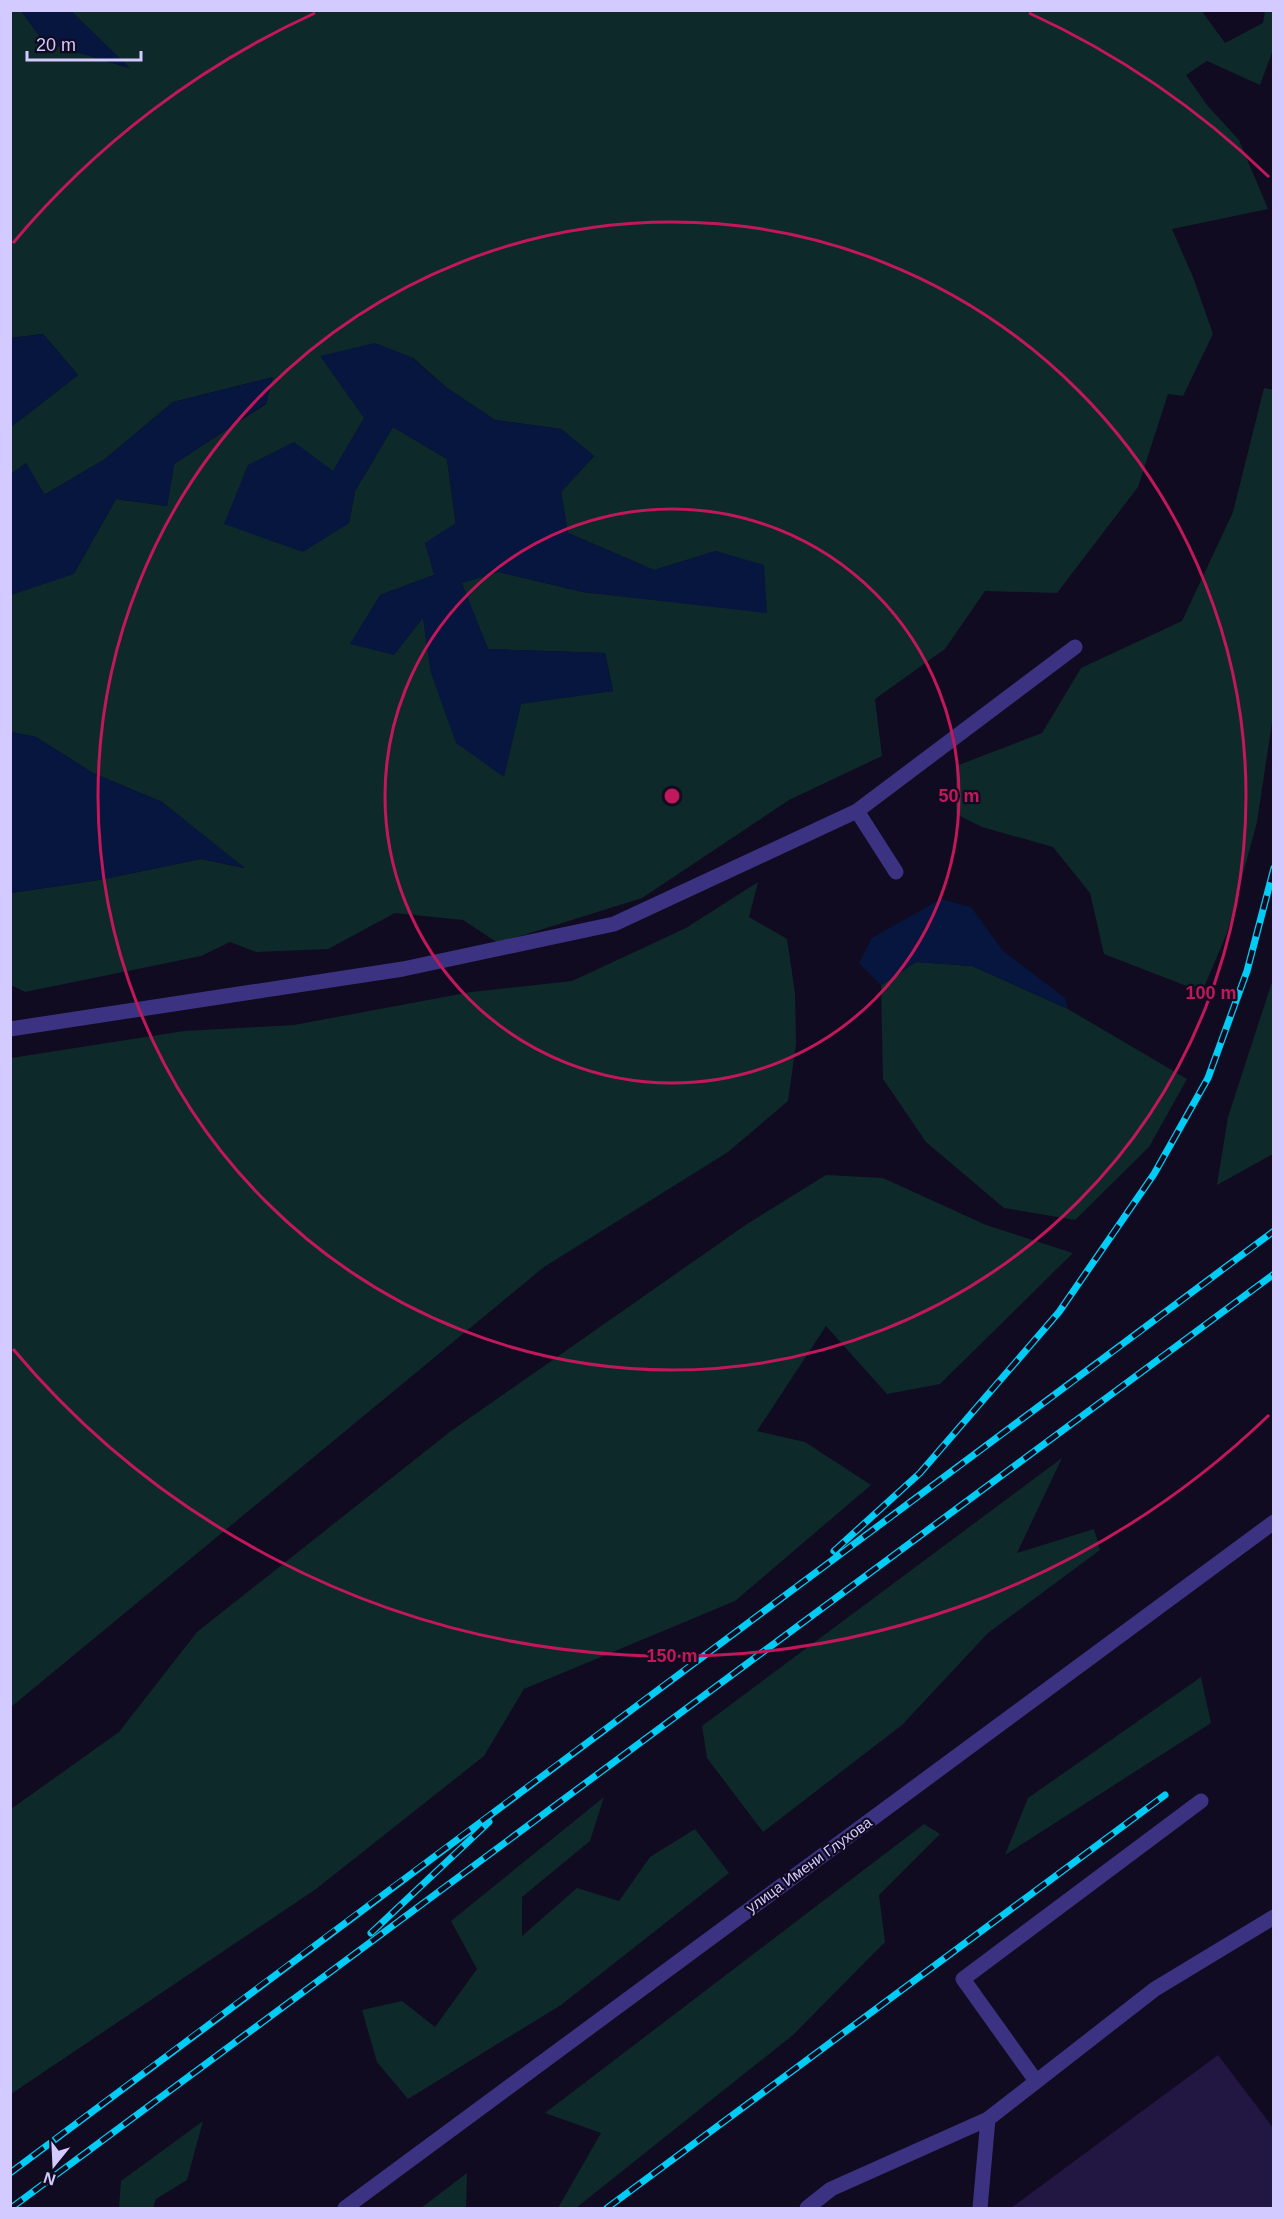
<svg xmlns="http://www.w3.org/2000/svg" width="1284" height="2219" font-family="Arial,sans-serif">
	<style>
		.green { fill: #0e292a; fill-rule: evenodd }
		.water { fill: #06163e }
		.building { fill: #221642 }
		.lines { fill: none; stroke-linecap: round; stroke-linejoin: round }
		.minor { stroke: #3b3382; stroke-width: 15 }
		.rail-casing { stroke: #00ccf5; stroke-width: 7 }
		.rail { stroke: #100b20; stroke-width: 4.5; stroke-dasharray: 14; stroke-linecap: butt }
		.ring { fill: none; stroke: #c2185b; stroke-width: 3 }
		.labels { text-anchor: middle; stroke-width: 4.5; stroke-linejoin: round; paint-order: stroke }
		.street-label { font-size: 15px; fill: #d3caff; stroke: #100b20 }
		.centre { fill: #c2185b; stroke: #100b20; stroke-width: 3 }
		.ring-label { font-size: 18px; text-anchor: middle; font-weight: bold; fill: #c2185b; stroke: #100b20; stroke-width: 4.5; stroke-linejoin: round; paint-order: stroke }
	</style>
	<rect width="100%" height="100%" fill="#100b20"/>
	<path class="green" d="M1201,10L1225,43L1263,23L1265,11H1273V50L1260,85L1207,61L1186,75L1207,105L1239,140L1268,209L1172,229L1193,277L1213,334L1183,396L1168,394L1138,487L1057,593L985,591L945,649L875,699L882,756L789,800L642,898L498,943L463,920L395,913L328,949L256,952L230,942L201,956L25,992L11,985V893L99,880L201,859L244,868L162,802L93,773L36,737L11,732V595L74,573L116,499L167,506L174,464L266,404L273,377L173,402L105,459L44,495L26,463L11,474V427L78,375L43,334L11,338V11H21L44,42L129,68L71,11ZM412,357L447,388L495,420L561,429L594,456L561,492L568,533L654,570L716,551L767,612L583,592L498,572L461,583L488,649L605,653L613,691L521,703L504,776L431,673L423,617L380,595L434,575L456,524L447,459L393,427L355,491L349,523L293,442L333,472L364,418Z
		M1264,388L1274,390L1273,716L1257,822L1227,933L1202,992L1104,954L1090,893L1053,847L982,827L956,814V766L1042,733L1081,668L1182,621L1233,512Z
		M758,882L749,917L787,939L795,993L796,1044L788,1101L728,1152L544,1267L11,1707V1058L184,1031L294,1025L471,992L572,981L686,928Z
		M916,962L972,966L1068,1009L1187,1079L1149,1147L1075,1220L1004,1208L926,1142L883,1079L881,985Z
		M1273,979V1154L1217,1185L1228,1117Z
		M826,1175L883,1178L986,1225L1073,1253L940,1384L887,1394L826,1326L757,1431L805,1442L871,1485L735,1601L524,1689L484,1756L316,1889L11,2094V1809L119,1732L197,1632L451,1431L747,1224Z
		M1062,1458L1017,1553L1094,1529L1100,1550L988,1633L902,1725L763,1832L707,1758L702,1726Z
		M1201,1677L1211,1723L1005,1855L1028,1798Z
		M604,1797L590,1841L522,1897V1936L577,1888L619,1901L650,1857L695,1829L729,1873L561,2005L408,2099L377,2062L362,2010L402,2001L435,2027L477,1969L451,1921Z
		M924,1824L940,1834L879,1895L885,1942L793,2035L576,2208H558L601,2133L545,2113Z
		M203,2121L187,2180L156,2199L153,2208H119L121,2181Z
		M467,2173L466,2208H421Z"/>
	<path class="water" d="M21,11H71L130,68L44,42Z
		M43,334L78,375L11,427V338Z
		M375,343L411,357L447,388L495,420L561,429L594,456L561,492L568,533L654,570L716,551L764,565L767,613L583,592L498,572L462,583L488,649L605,653L613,691L521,704L504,777L456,743L431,673L423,618L394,655L350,644L380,595L434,575L425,543L456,523L447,459L393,427L355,491L349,523L303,552L224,524L248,465L294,442L333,471L364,418L320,356Z
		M273,377L266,403L174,464L167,506L116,499L74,574L11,595V474L26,463L45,495L105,459L173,402Z
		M11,732L36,737L93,773L162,802L245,868L201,859L99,880L11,893Z
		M941,899L971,907L1003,951L1065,998L1068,1009L972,966L916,962L881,985L859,963L872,938Z"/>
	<path class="building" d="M1218,2055L1274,2129V2208H1011Z"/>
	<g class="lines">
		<path class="minor" d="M857,811L896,872
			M10,1029L403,969L614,924L857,811L1075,647
			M1036,2081L963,1979L1201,1801
			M345,2208L1274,1522
			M807,2208L831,2189L988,2119
			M980,2208L988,2119L1155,1989L1274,1917"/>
		<g class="rail-casing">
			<path id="rail" d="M834,1551L920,1473L1059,1312L1154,1174L1208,1078L1247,971L1274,868
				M371,1933L489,1822
				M10,2173C430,1858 853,1546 1274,1231
				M11,2208L1274,1274
				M607,2208L1165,1795"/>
		</g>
		<use href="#rail" class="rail"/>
	</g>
	<g class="ring">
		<circle cx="672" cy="796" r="287"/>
		<circle cx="672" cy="796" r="574"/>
		<path d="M1269 1415A860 860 0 0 1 13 1349M13 243A860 860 0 0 1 315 13M1029 13A860 860 0 0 1 1269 177"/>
	</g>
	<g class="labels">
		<g class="street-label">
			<text transform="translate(809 1865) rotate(-36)" y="5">улица Имени Глухова</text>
		</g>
	</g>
	<circle cx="672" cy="796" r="9" class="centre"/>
	<g class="ring-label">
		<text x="959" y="802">50 m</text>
		<text x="1211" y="999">100 m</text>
		<text x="672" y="1662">150 m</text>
	</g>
	<rect width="1284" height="2219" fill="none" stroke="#d3caff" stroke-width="24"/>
	<g transform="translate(54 2165) rotate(198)" stroke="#100b20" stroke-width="4.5" paint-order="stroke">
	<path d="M0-4.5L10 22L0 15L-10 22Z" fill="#d3caff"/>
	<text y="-9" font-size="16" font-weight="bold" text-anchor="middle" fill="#d3caff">N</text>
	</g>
	<path d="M27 51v9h114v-9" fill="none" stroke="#d3caff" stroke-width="3"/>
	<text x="36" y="51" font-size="18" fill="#d3caff" stroke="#100b20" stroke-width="4.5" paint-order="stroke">20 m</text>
</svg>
